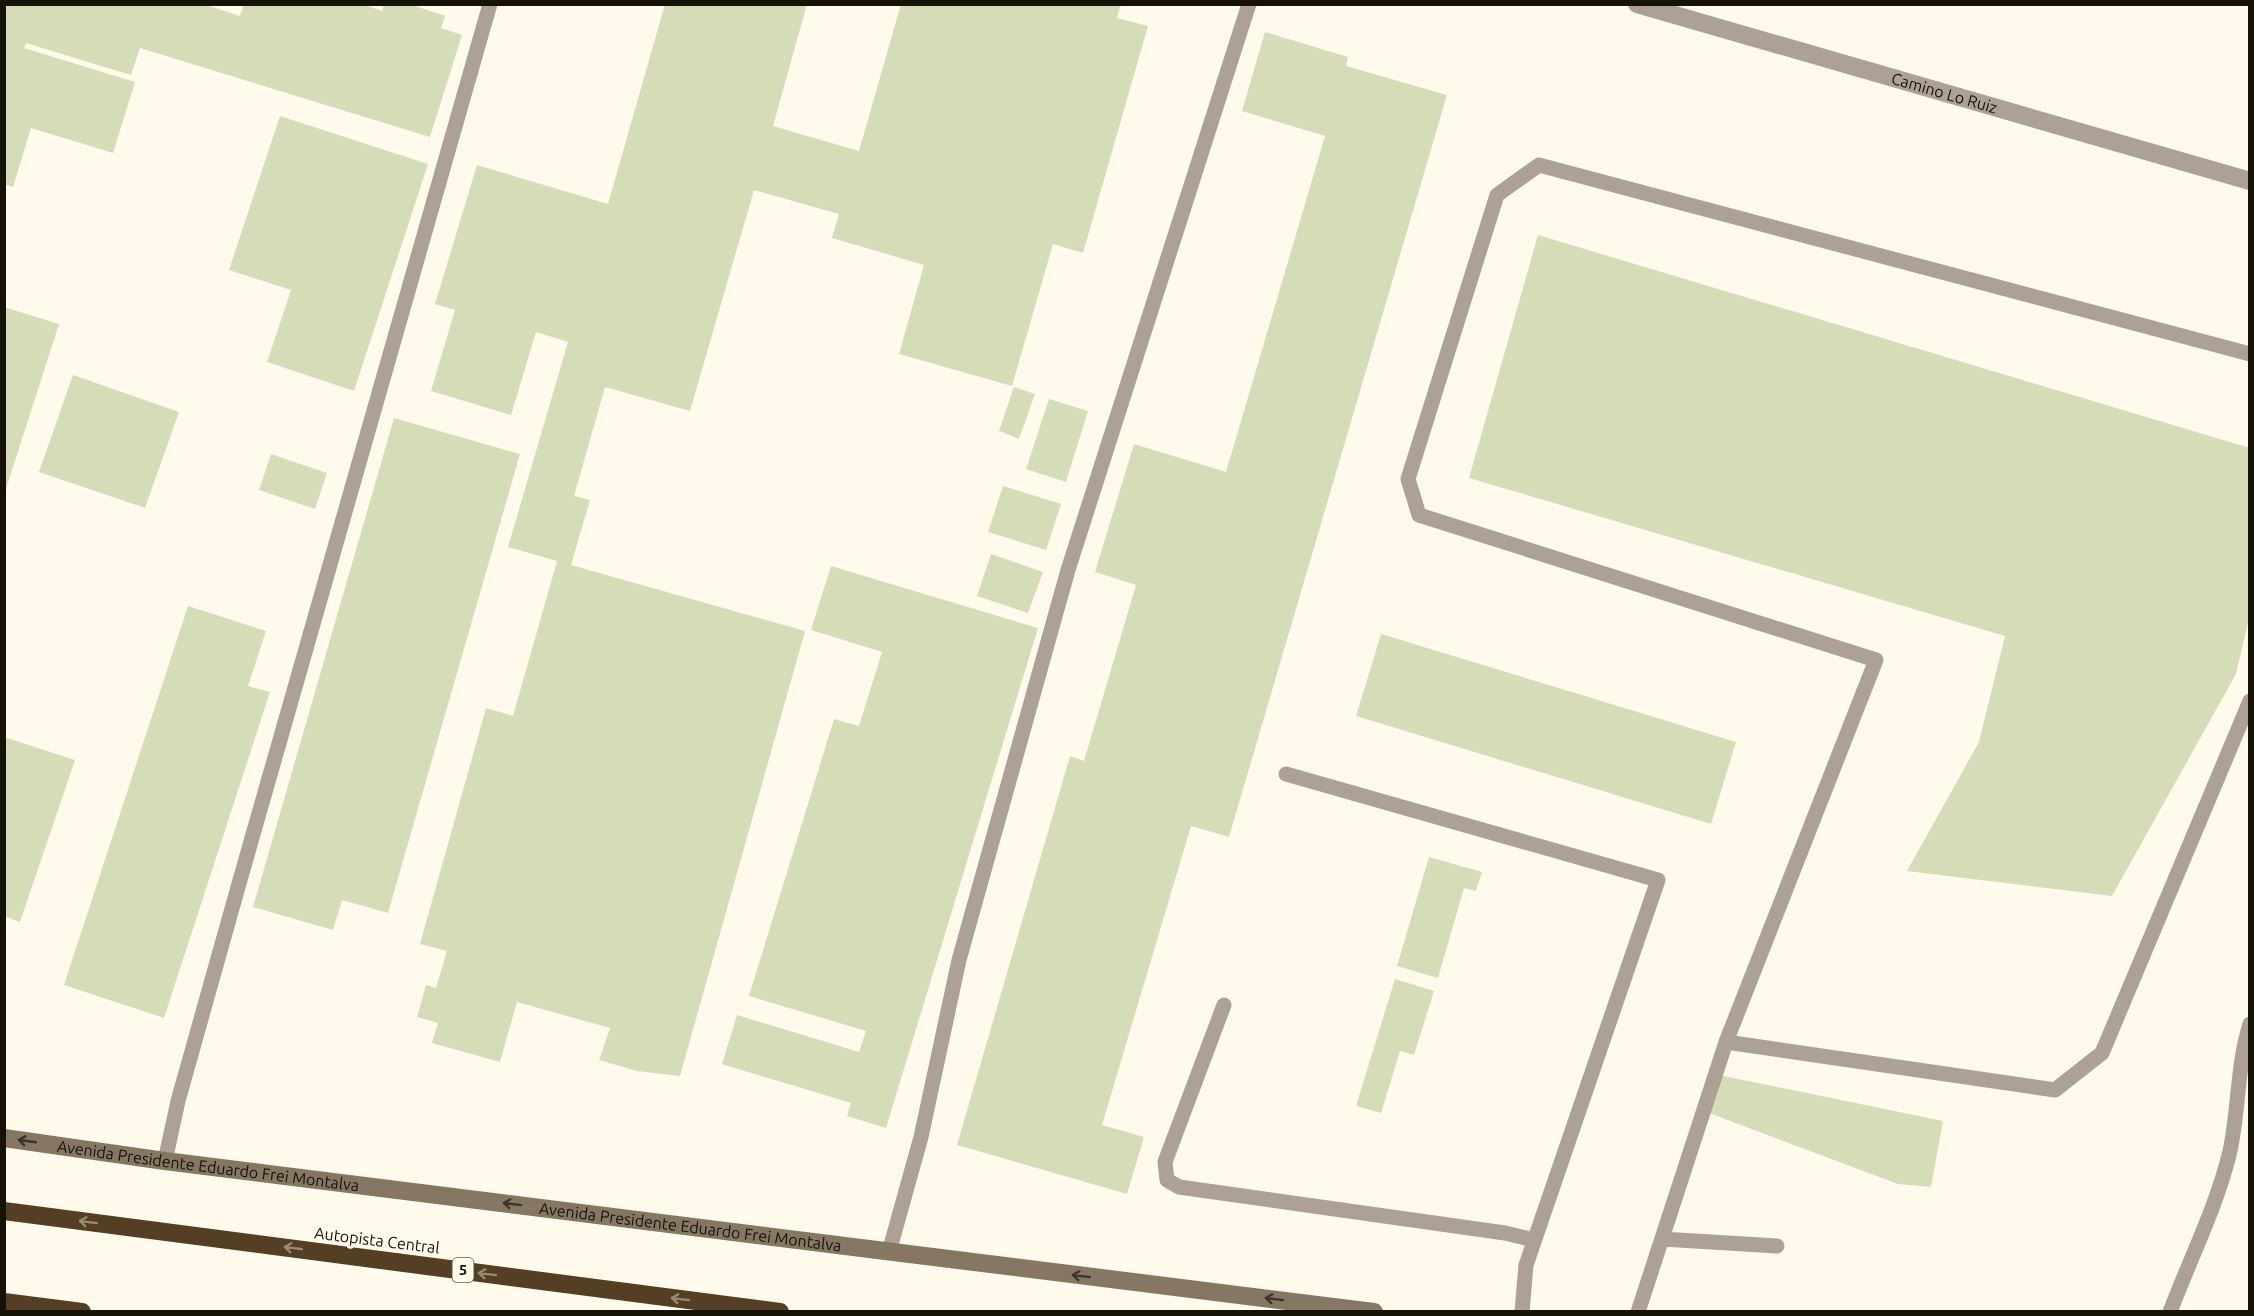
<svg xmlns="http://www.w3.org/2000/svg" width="2254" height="1316" font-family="Ubuntu,sans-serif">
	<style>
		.building { fill: #d6dcb7 }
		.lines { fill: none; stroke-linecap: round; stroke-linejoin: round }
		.lane { stroke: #aca194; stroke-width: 15 }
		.street { stroke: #aca194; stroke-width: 18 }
		.secondary { stroke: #867764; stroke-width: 18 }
		.highway { stroke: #543f25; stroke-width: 18 }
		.oneway { stroke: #3d3526 }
		.oneway2 { stroke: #988a75 }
		.labels { text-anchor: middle; stroke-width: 6; stroke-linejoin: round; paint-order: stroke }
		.shield { fill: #fffaec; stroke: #5c584a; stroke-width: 1.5 }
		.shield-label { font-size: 15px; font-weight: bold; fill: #161205 }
		.street-label { font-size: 16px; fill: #161205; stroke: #fffaec }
	</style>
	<rect width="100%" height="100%" fill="#fffaec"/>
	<path class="building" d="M4,4H203L240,16L244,4H362L382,11L384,4H409L445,16L441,28L462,35L430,137L140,48L131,75L26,43L24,48L135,82L113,153L31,128L13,187L4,184Z
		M665,4H807L773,126L859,151L901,4H1121L1117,18L1148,26L1083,253L1053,244L1012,386L899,354L924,265L832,238L839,214L754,190L690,411L605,387L574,496L590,500L571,565L805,631L680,1076L637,1071L599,1060L610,1028L517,1002L500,1062L432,1043L438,1023L417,1017L426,985L436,988L447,951L420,944L486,708L513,716L557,561L508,547L568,342L536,332L511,415L431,391L455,310L435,304L477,165L608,204Z
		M1265,32L1348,57L1346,66L1447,95L1229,837L1191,826L1102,1125L1144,1137L1127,1194L957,1145L1070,756L1084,761L1136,585L1095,572L1134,444L1226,472L1325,136L1242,111Z
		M280,116L428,164L354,391L267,362L291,290L229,270Z
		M1538,235L2250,448V614L2236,674L2112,896L1907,871L1979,742L2005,636L1469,478Z
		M4,307L59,324L5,492H4Z
		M73,375L179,412L145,508L39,472Z
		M1014,387L1035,394L1019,439L999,431Z
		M1049,399L1088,411L1066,482L1026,469Z
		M394,418L520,454L388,913L342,900L333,930L253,907Z
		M271,454L327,473L315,509L259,490Z
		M1003,486L1061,504L1046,550L988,532Z
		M991,554L1043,572L1028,613L977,596Z
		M831,566L1038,628L886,1128L847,1116L851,1103L722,1064L737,1015L859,1052L866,1031L749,996L834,719L859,726L882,652L811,630Z
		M188,606L266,631L248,686L270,692L164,1018L64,985Z
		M1381,634L1736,742L1711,824L1356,716Z
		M4,737L75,760L20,922L4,916Z
		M1429,857L1482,872L1476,891L1464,888L1438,978L1397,966Z
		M1395,979L1434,991L1414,1055L1400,1051L1381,1113L1356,1106Z
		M1719,1075L1943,1121L1931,1187L1898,1184L1709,1113Z"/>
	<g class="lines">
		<path class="lane" d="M1286,774L1658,880L1526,1265L1522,1312
			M1224,1005L1165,1162L1167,1180L1179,1187L1505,1233L1534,1240
			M1726,1042L1876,660L1419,515L1408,479L1497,195L1539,165L2250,354
			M165,1161L178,1101L240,880L490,4
			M1662,1239L1777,1246
			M889,1252L921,1137L959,960L1068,570L1249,4
			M1638,1312L1726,1042L2055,1090L2102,1053L2250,701
			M2170,1312C2190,1259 2217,1206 2230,1151C2239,1109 2237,1065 2250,1024"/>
		<path class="street" id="s1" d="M1637,4L2250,181"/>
		<path class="secondary" id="s2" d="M4,1138L165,1161L1374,1312"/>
		<path class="highway" d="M4,1211L780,1312
			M4,1302L82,1312"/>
	</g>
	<defs><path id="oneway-shaft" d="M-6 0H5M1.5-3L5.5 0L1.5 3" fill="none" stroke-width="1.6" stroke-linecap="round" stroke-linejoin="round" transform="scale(1.5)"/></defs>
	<g class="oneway">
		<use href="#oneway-shaft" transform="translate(27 1141) rotate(-172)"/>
		<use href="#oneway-shaft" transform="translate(512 1204) rotate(-173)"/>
		<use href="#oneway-shaft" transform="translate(1081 1276) rotate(-173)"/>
		<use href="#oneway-shaft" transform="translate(1274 1299) rotate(-173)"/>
	</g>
	<g class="oneway2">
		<use href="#oneway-shaft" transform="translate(88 1222) rotate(-173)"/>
		<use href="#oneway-shaft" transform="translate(293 1248) rotate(-173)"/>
		<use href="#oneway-shaft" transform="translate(487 1274) rotate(-173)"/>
		<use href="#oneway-shaft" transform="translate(680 1299) rotate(-173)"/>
	</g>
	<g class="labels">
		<rect class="shield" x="452.5" y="1258" width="21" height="24" rx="4.5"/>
		<g class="shield-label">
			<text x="463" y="1275">5</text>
		</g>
		<g class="street-label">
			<text dy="6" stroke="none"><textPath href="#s1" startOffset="320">Camino Lo Ruiz</textPath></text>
			<text dy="6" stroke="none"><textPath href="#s2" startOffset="206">Avenida Presidente Eduardo Frei Montalva</textPath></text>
			<text dy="6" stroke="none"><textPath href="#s2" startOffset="692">Avenida Presidente Eduardo Frei Montalva</textPath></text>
			<text transform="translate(377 1240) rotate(7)" y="6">Autopista Central</text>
		</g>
	</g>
	<rect width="2254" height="1316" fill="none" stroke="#161205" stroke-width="12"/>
</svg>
